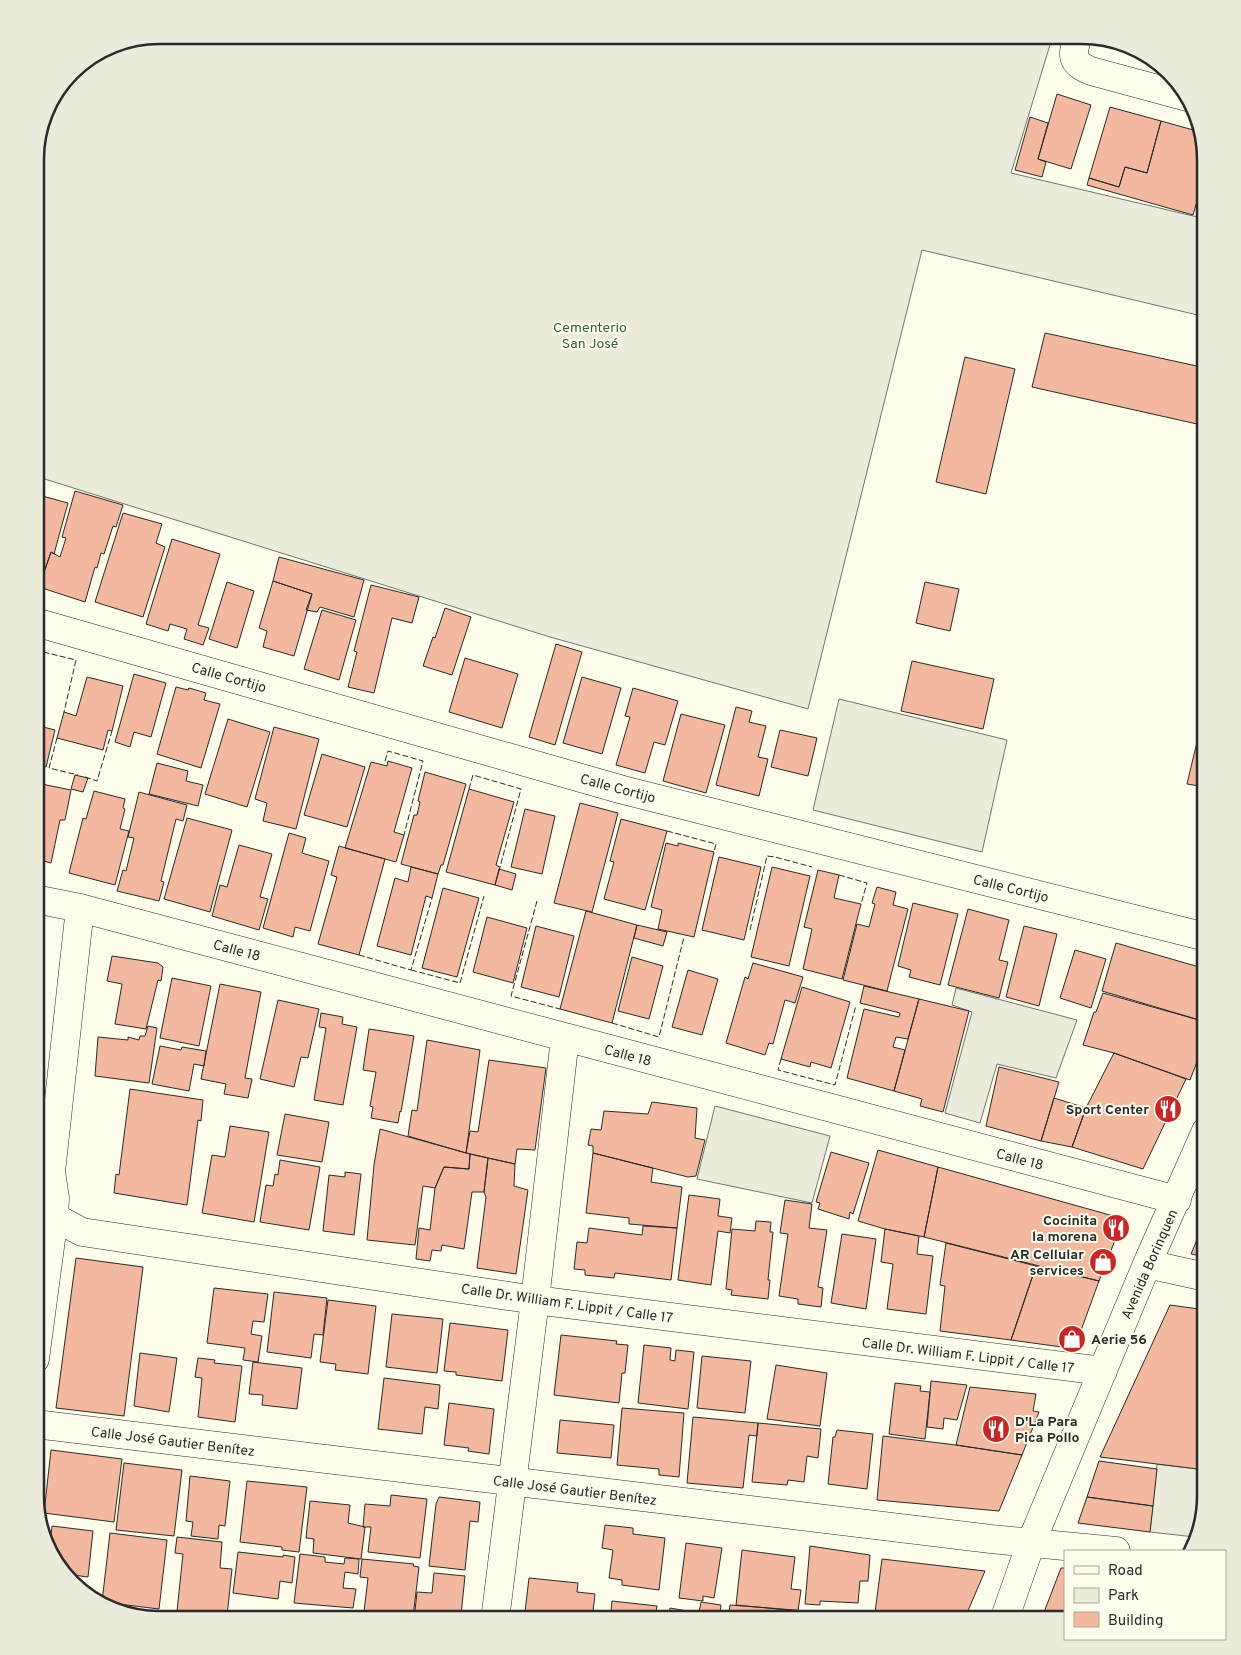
<svg xmlns="http://www.w3.org/2000/svg" width="1241" height="1655" font-family="Overpass,sans-serif">
	<style>
		.green { fill: #ecebdb; stroke: #74746e }
		.building { fill: #f2b8a0; stroke: #2b2b2b }
		.lines { fill: none; stroke-linecap: round; stroke-linejoin: round }
		.minor-casing { stroke: #2b2b2b; stroke-width: 29 }
		.minor { stroke: #fdfbea; stroke-width: 28 }
		.fence { stroke: #2b2b2b; stroke-width: 1; stroke-dasharray: 6 2.5; stroke-linecap: butt }
		.labels { text-anchor: middle; stroke-width: 4; stroke-linejoin: round; paint-order: stroke }
		.park-label { font-size: 14px; fill: #34623c; stroke: #fdfbea }
		.street-label { font-size: 14px; fill: #2b2b2b; stroke: #fdfbea }
		.poi-label { font-size: 14px; font-weight: bold; fill: #2b2b2b; stroke: #fdfbea; text-anchor: end }
		.rim { fill: none; stroke: #2b2b2b; stroke-width: 2.5 }
	</style>
	<rect width="100%" height="100%" fill="#fdfbea"/>
	<path class="green" d="M159,35H1053L1011,173L1206,219V317L922,250L808,709L550,637L35,476V151L48,104L77,66L112,44Z
		M839,699L1007,740L982,852L813,810Z
		M956,988L1077,1020L1056,1078L997,1064L980,1123L945,1113L972,1012L952,1005Z
		M715,1106L830,1136L812,1203L697,1179Z
		M1157,1464L1206,1470V1496L1195,1537L1150,1532Z"/>
	<path class="building" d="M1057,94L1091,105L1071,169L1038,159Z
		M1110,107L1161,121L1147,173L1125,167L1119,187L1089,178Z
		M1030,117L1048,123L1038,159L1046,162L1042,177L1015,170Z
		M1161,121L1197,131L1206,159V170L1193,215L1087,185L1089,178L1119,187L1125,167L1147,173Z
		M1045,333L1206,368V426L1032,387Z
		M965,357L1015,369L986,494L936,482Z
		M75,491L123,505L116,527L113,526L104,554L101,553L97,568L95,567L85,602L39,587L51,552L60,557L66,538L62,537Z
		M35,494L68,503L54,554L51,552L39,587L35,586Z
		M123,513L162,524L156,543L165,547L143,617L95,602Z
		M172,539L220,554L198,625L209,628L203,645L184,639L187,629L170,624L168,631L146,624Z
		M279,557L364,580L354,617L320,607L317,612L306,610L312,594L273,581Z
		M273,581L312,594L294,656L263,647L267,631L259,628Z
		M227,582L254,591L237,648L209,639Z
		M925,582L959,589L950,631L916,623Z
		M371,585L419,597L412,623L392,618L374,693L348,687L357,652L354,651Z
		M445,608L471,617L452,675L423,666L433,637L435,638Z
		M322,610L356,620L339,680L304,669Z
		M556,644L582,652L555,745L529,737Z
		M465,658L518,674L502,728L449,712Z
		M912,661L994,679L983,729L901,711Z
		M134,674L166,683L151,737L134,732L130,747L115,742Z
		M87,677L123,686L112,731L108,730L103,750L57,738L64,712L76,716Z
		M582,677L621,688L602,754L563,743Z
		M176,687L188,690L189,688L206,693L204,700L220,704L201,768L157,754Z
		M633,688L678,701L665,745L654,742L645,773L616,765L630,717L625,716Z
		M1206,704V787L1187,784Z
		M736,707L752,711L749,722L766,726L758,757L768,759L759,796L716,785Z
		M681,714L725,725L706,793L663,781Z
		M228,719L270,732L247,807L205,794Z
		M35,725L55,730L46,767L35,764Z
		M274,727L319,739L296,829L263,821L267,803L255,799Z
		M780,730L817,738L808,776L771,767Z
		M322,754L365,767L347,827L304,815Z
		M388,761L412,768L394,832L404,835L396,862L345,848L371,762L387,766Z
		M157,763L188,771L186,781L203,785L198,806L149,794Z
		M425,772L466,784L443,865H441L438,874L401,864L414,815H417L420,802L418,801Z
		M75,775L88,778L83,792L71,789Z
		M37,783L71,790L65,820H60L51,863L36,859L35,864V790Z
		M469,789L514,802L496,865L500,867L495,885L446,872Z
		M94,791L125,799L123,808L125,809L120,829L129,831L115,885L69,873L83,818L86,819Z
		M139,792L187,805L183,821L176,819L161,881L164,882L159,901L117,891L123,870L126,871L134,838L128,837Z
		M580,803L618,813L592,912L554,903Z
		M525,809L555,816L542,874L511,867Z
		M187,818L232,830L210,912L164,899Z
		M621,819L667,831L645,910L604,899L614,862L610,861Z
		M289,833L306,838L302,853L329,861L310,931L295,927L293,937L263,928Z
		M666,843L678,846V843L714,852L694,937L658,929L662,910L651,907Z
		M239,845L272,854L260,897L268,899L259,930L212,916L220,885L227,887Z
		M339,846L385,859L359,955L318,944L337,877L331,875Z
		M719,857L761,867L744,940L702,930Z
		M411,867L438,874L432,898L426,896L411,955L377,946L395,878L408,882Z
		M772,867L810,876L789,966L751,957Z
		M499,869L516,874L512,890L495,885Z
		M818,870L839,875L834,898L861,904L842,979L803,969L812,929L804,927Z
		M877,887L896,892L893,905L908,909L887,991L843,980L857,924L869,927L875,904L872,903Z
		M443,888L479,898L457,977L422,968Z
		M913,903L958,914L940,985L909,977L911,970L898,966Z
		M968,909L1009,920L999,960L1008,962L999,998L948,985Z
		M586,911L637,925L612,1023L560,1009Z
		M487,917L527,928L513,983L473,972Z
		M637,925L667,932L663,946L634,938Z
		M536,926L574,936L559,997L521,987Z
		M1024,926L1057,934L1039,1006L1006,997Z
		M1116,943L1206,969V1022L1102,991Z
		M1075,950L1106,959L1091,1008L1060,998Z
		M112,956L158,963L163,967L161,981L158,980L146,1029L115,1024L122,984L107,981Z
		M632,957L663,966L649,1019L618,1011Z
		M753,963L803,977L795,1003L785,1000L773,1044L769,1043L765,1055L726,1043L745,977L748,979Z
		M688,970L718,979L702,1035L672,1027Z
		M172,978L211,986L199,1046L160,1038Z
		M220,984L261,992L245,1078L252,1079L248,1098L224,1094L226,1084L201,1079Z
		M864,986L919,999L908,1039L896,1037L893,1047L905,1050L894,1091L847,1078L864,1009L899,1017L900,1013L860,1003Z
		M802,987L850,1002L831,1068L811,1062L810,1067L781,1059Z
		M1103,993L1206,1022V1038L1190,1080L1114,1053L1083,1045L1094,1012H1096Z
		M919,999L969,1011L943,1112L920,1106L922,1099L894,1091Z
		M278,1000L319,1009L308,1058L301,1057L294,1087L260,1079Z
		M321,1013L343,1017L342,1024L357,1027L343,1105L314,1100L326,1028L319,1027Z
		M35,1022L42,1023L35,1080Z
		M148,1026L157,1028L149,1083L95,1076L98,1037L128,1040V1037L139,1040L140,1036H145Z
		M369,1029L414,1036L401,1112L400,1111L398,1123L371,1118L373,1107L370,1106L376,1072L363,1070Z
		M427,1040L480,1050L466,1153L408,1136L412,1110L417,1111Z
		M160,1046L181,1050L182,1047L206,1051L204,1066L194,1064L189,1091L152,1084Z
		M1114,1053L1186,1079L1143,1169L1072,1147L1086,1108Z
		M489,1060L546,1068L535,1150L517,1149L515,1164L466,1153L470,1131L478,1132Z
		M999,1067L1059,1082L1041,1141L986,1126Z
		M130,1089L203,1100L201,1121L198,1120L187,1205L114,1193L116,1174L119,1175Z
		M1054,1098L1086,1108L1072,1147L1041,1141Z
		M652,1102L697,1108L695,1138L705,1140L696,1176L688,1177L593,1153V1146L588,1145L591,1129L601,1130L604,1111L648,1114Z
		M285,1114L329,1122L322,1162L277,1155Z
		M230,1126L269,1132L254,1222L202,1213L212,1155L225,1157Z
		M380,1129L470,1154L469,1169L444,1167L435,1188L423,1186L415,1245L367,1240L374,1165Z
		M878,1150L938,1167L924,1237L885,1229L858,1221Z
		M831,1152L869,1163L853,1214L850,1212L849,1219L818,1209L820,1203L816,1202Z
		M593,1153L653,1168L651,1182L682,1187L677,1228L629,1224V1218L586,1213Z
		M470,1154L488,1158L484,1192H472L464,1249L442,1245L441,1251L432,1250L430,1261L416,1259L419,1228L430,1230L435,1188L444,1167L469,1169Z
		M488,1158L515,1164L514,1186L528,1190L516,1274L477,1268L486,1197L484,1192Z
		M280,1160L320,1167L309,1230L260,1222L266,1185L273,1186L275,1174L278,1175Z
		M938,1167L1117,1217L1121,1225L1099,1281L924,1237Z
		M345,1172L361,1174L354,1235L323,1231L329,1175L345,1177Z
		M689,1195L720,1199L718,1216L732,1218L730,1233L718,1231L711,1285L678,1280Z
		M785,1200L812,1204L809,1228L827,1230L818,1287L823,1288L821,1307L798,1304V1299L779,1296L788,1234L780,1233Z
		M1206,1218V1257L1191,1254Z
		M756,1221L771,1222L770,1232H773L768,1280H770L768,1299L731,1295L732,1290L726,1289L732,1229L755,1231Z
		M643,1226L677,1228L671,1280L615,1273L614,1278L585,1275V1270L574,1269L577,1242L587,1243L589,1228L642,1235Z
		M885,1229L919,1236L917,1254L933,1256L926,1314L887,1309L893,1264L881,1262Z
		M842,1234L876,1239L866,1309L831,1303Z
		M946,1243L1036,1266L1011,1340L940,1331L945,1286L940,1285Z
		M76,1258L143,1267L124,1416L56,1408Z
		M1036,1266L1099,1281L1076,1344L1069,1348L1011,1340Z
		M214,1288L268,1294L264,1322L253,1321L251,1334L262,1336L258,1362L243,1360L245,1348L207,1343Z
		M274,1292L327,1298L323,1335L314,1334L311,1358L267,1352Z
		M328,1300L376,1306L368,1374L335,1370L336,1364L320,1362Z
		M1170,1305L1206,1310V1470L1100,1457Z
		M392,1314L443,1319L437,1373L386,1367Z
		M450,1323L508,1330L502,1381L456,1375V1372L444,1371Z
		M561,1335L617,1341L616,1344L628,1345L625,1373H622L619,1403L554,1395Z
		M644,1345L671,1348L670,1360L675,1361L676,1350L694,1352L688,1409L638,1403Z
		M140,1353L177,1358L169,1412L134,1406Z
		M702,1356L751,1361L745,1413L697,1408Z
		M198,1358L215,1360L214,1363L242,1366L235,1422L198,1417L202,1378L195,1377Z
		M253,1362L302,1368L297,1409L262,1405L263,1395L249,1394Z
		M776,1365L827,1373L820,1426L767,1419Z
		M384,1378L440,1385L438,1409L425,1407L422,1434L378,1429Z
		M931,1381L967,1385L957,1420L944,1418L943,1429L927,1427Z
		M895,1383L921,1386L920,1391L930,1392L925,1439L889,1434Z
		M970,1387L1036,1394L1033,1411L1039,1412L1022,1455L956,1445Z
		M449,1403L494,1409L489,1454L468,1451L469,1448L444,1445Z
		M622,1408L684,1413L679,1477L659,1475V1469L617,1465Z
		M693,1417L758,1423L757,1436L749,1435L743,1488L687,1483Z
		M560,1420L614,1425L611,1458L557,1453Z
		M758,1423L821,1429L818,1458L807,1456L804,1482L788,1480L787,1485L752,1482Z
		M837,1430L873,1434L867,1489L828,1484L833,1437H835Z
		M883,1436L956,1445L1022,1455L999,1511L877,1500Z
		M51,1450L122,1459L114,1522L44,1513Z
		M1099,1461L1157,1469L1153,1506L1087,1497Z
		M124,1463L182,1470L174,1536L116,1530Z
		M190,1476L230,1481L225,1526L219,1525L218,1539L191,1536L193,1522L186,1521Z
		M247,1481L307,1487L299,1552L282,1550V1547L240,1542Z
		M391,1495L427,1499L420,1558L368,1552L371,1527H363L365,1504L390,1506Z
		M439,1497L480,1502L478,1522L470,1521L465,1570L429,1566L436,1504Z
		M1087,1497L1153,1506L1150,1532L1078,1523Z
		M310,1501L350,1505L348,1523L365,1527L361,1559L313,1553L314,1539L306,1538Z
		M605,1525L633,1528V1534L665,1538L659,1590L622,1585V1580L609,1578L613,1550L602,1548Z
		M52,1526L93,1531L88,1577L66,1574L56,1565L50,1545Z
		M110,1533L167,1540L159,1609L102,1602Z
		M177,1537L222,1542L220,1568L232,1569L227,1616L177,1611L183,1554L175,1553Z
		M686,1543L722,1548L714,1598L703,1596V1601L679,1598Z
		M810,1546L870,1555L868,1581H860L858,1603L820,1601V1605L805,1604Z
		M742,1550L795,1557L791,1589L801,1590L798,1611L736,1605Z
		M238,1552L283,1557V1555L295,1557L292,1583L280,1581L278,1599L233,1593Z
		M300,1554L325,1557V1562L344,1564L345,1558L359,1559L358,1574L345,1572L343,1588L356,1589L353,1608L294,1603Z
		M362,1559L414,1564L413,1566L419,1567L413,1617L408,1616L407,1620H363L368,1578L360,1577Z
		M882,1559L985,1571L964,1620H874Z
		M1061,1568H1065V1620H1041Z
		M434,1573L465,1576L461,1615L475,1617V1620H414L417,1592L432,1593Z
		M529,1578L578,1583L577,1592L595,1594L592,1620H524Z
		M612,1601L657,1606L655,1620H610Z
		M701,1602L721,1605L720,1615H723L722,1620H668L670,1608L699,1613Z
		M730,1605L795,1610L794,1620H728Z
		M795,1610L822,1614L821,1620H794Z"/>
	<g class="lines">
		<g class="minor-casing">
			<path id="minor" d="M1078,35C1072,56 1070,62 1091,71L1187,97
				M35,622L623,790L1206,937
				M35,899L80,908L1177,1200
				M35,1213L54,1217L82,1232L535,1300L1103,1371
				M1147,1264L1206,1277
				M35,1359L54,1217L55,1198L51,1172L80,908
				M35,1424L991,1539L1116,1551
				M495,1620L535,1300L565,1038
				M1004,1620L1031,1543L1147,1264L1206,1131"/>
		</g>
		<use href="#minor" class="minor"/>
		<path class="fence" d="M35,650L76,660L64,712
			M57,738L49,768L78,775
			M385,761L388,751L423,761L404,835
			M85,777L97,781L112,731
			M469,789L473,775L521,789L500,867
			M667,831L716,844L714,852
			M839,875L867,883L861,904
			M537,901L511,996L560,1009
			M750,930L767,856L775,857L812,867
			M359,955L411,970L432,898
			M411,970L460,983L484,896
			M612,1023L659,1037L684,937
			M781,1059L778,1070L835,1085L856,1005"/>
	</g>
	<defs>
		<g id="restaurant-disc" transform="scale(1.4375)"><circle r="9.5" fill="#c62828" stroke="#fdfbea"/><path d="M-5-6h1v4h1v-4h1v4h1v-4h1v5L-1.5 .5V6h-2V.5L-5-1ZM5-6V6H3V1.5H1.5Q1.5-4 5-6Z" fill="#fff"/></g>
		<g id="shop-disc" transform="scale(1.4375)"><circle r="9.5" fill="#c62828" stroke="#fdfbea"/><path d="M-5-2.5h2.3a2.7 3.5 0 0 1 5.4 0H5L5.5 6h-11ZM-1.5-2.5h3a1.5 2.3 0 0 0-3 0Z" fill="#fff"/></g>
	</defs>
	<g fill-rule="evenodd">
		<use href="#restaurant-disc" x="1168" y="1109"/>
		<use href="#restaurant-disc" x="1116" y="1228"/>
		<use href="#shop-disc" x="1103" y="1262"/>
		<use href="#shop-disc" x="1072" y="1339"/>
		<use href="#restaurant-disc" x="996" y="1429"/>
	</g>
	<g class="labels">
		<g class="park-label">
			<text x="590" y="332">Cementerio<tspan x="590" dy="16">San José</tspan></text>
		</g>
		<g class="street-label">
			<text transform="translate(229 677) rotate(16)" y="5">Calle Cortijo</text>
			<text transform="translate(618 788) rotate(15)" y="5">Calle Cortijo</text>
			<text transform="translate(1011 888) rotate(14)" y="5">Calle Cortijo</text>
			<text transform="translate(237 950) rotate(15)" y="5">Calle 18</text>
			<text transform="translate(628 1055) rotate(15)" y="5">Calle 18</text>
			<text transform="translate(1020 1159) rotate(15)" y="5">Calle 18</text>
			<text transform="translate(1149 1264) rotate(-66)" y="5">Avenida Borinquen</text>
			<text transform="translate(567 1303) rotate(8)" y="5">Calle Dr. William F. Lippit / Calle 17</text>
			<text transform="translate(968 1355) rotate(7)" y="5">Calle Dr. William F. Lippit / Calle 17</text>
			<text transform="translate(173 1441) rotate(7)" y="5">Calle José Gautier Benítez</text>
			<text transform="translate(575 1490) rotate(7)" y="5">Calle José Gautier Benítez</text>
		</g>
		<g class="poi-label">
			<text x="1149" y="1114">Sport Center</text>
			<text x="1097" y="1225">Cocinita<tspan x="1097" dy="16">la morena</tspan></text>
			<text x="1084" y="1259">AR Cellular<tspan x="1084" dy="16">services</tspan></text>
			<text x="1091" y="1344" text-anchor="start">Aerie 56</text>
			<text x="1015" y="1426" text-anchor="start">D'La Para<tspan x="1015" dy="16">Pica Pollo</tspan></text>
		</g>
	</g>
	<path d="M0 0H1241V1655H0ZM159 44H1082A115 115 0 0 1 1197 159V1496A115 115 0 0 1 1082 1611H159A115 115 0 0 1 44 1496V159A115 115 0 0 1 159 44Z" fill="#eceadb" fill-rule="evenodd"/>
	<path class="rim" d="M159 44H1082A115 115 0 0 1 1197 159V1496A115 115 0 0 1 1082 1611H159A115 115 0 0 1 44 1496V159A115 115 0 0 1 159 44Z"/>
	<rect x="1064" y="1550" width="162" height="90" fill="#fdfbea" stroke="#a9a89e"/>
	<rect x="1074" y="1566" width="25" height="8" fill="#fdfbea" stroke="#a9a89e"/>
	<text x="1108" y="1575" font-size="15" fill="#2b2b2b">Road</text>
	<rect x="1074" y="1588" width="25" height="15" fill="#ecebdb" stroke="#a9a89e"/>
	<text x="1108" y="1600" font-size="15" fill="#2b2b2b">Park</text>
	<rect x="1074" y="1612" width="25" height="15" fill="#f2b8a0" stroke="#a9a89e"/>
	<text x="1108" y="1625" font-size="15" fill="#2b2b2b">Building</text>
</svg>
